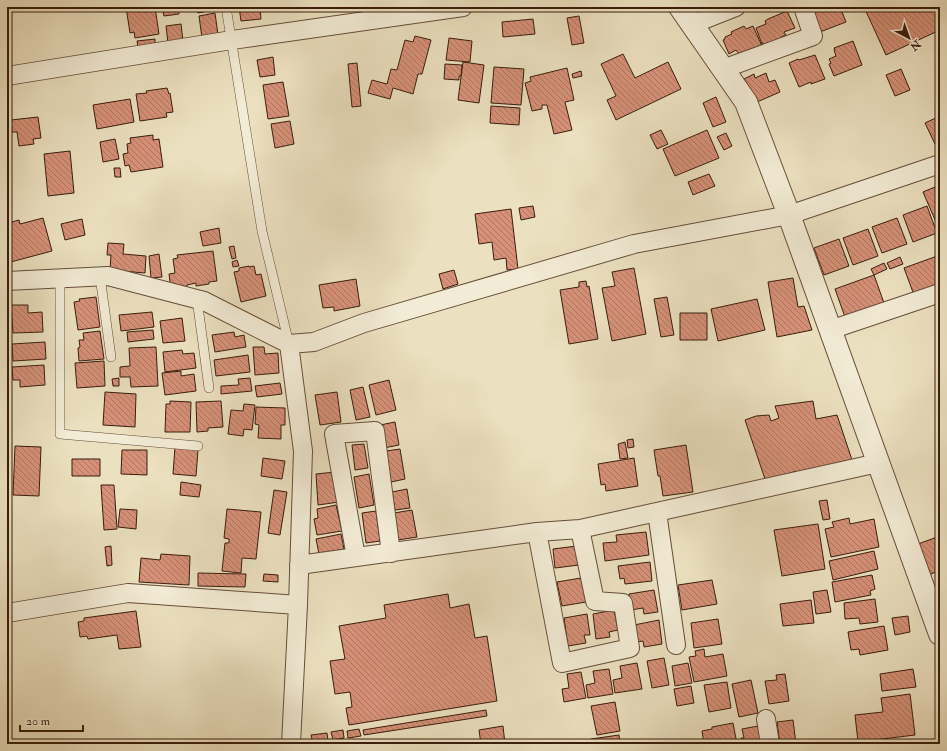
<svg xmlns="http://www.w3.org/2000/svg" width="947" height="751" font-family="'IM FELL Double Pica',serif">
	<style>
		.building { fill: url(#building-back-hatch); stroke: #391c0c }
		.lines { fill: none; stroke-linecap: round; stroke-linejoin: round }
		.service-casing { stroke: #664d39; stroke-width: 10 }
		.minor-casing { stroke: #664d39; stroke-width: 20 }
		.tertiary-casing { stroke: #664d39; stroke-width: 24 }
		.service { stroke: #f2ebd5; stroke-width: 9 }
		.minor { stroke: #f2ebd5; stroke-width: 18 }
		.tertiary { stroke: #f2ebd5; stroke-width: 22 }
	</style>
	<defs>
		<pattern id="building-back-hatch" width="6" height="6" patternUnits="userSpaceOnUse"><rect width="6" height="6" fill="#d69178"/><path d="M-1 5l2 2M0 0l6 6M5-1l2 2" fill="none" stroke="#af7661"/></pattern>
	</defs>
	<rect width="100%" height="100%" fill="#ebe0bf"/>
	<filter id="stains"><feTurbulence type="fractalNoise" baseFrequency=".005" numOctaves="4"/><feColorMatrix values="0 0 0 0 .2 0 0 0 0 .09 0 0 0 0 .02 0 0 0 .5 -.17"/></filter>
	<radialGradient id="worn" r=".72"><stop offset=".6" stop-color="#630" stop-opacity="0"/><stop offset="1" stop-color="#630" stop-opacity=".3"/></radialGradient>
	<path class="building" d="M126,7H155L159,34L135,38L134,32L130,33Z
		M162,7H178L179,14L164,16Z
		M197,7H214V10L198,13Z
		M239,7H260L261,19L241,21Z
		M819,7H840L846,22L820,32L812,10Z
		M864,7H940V30L886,55Z
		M787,11L795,28L784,32L786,35L781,37L782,39L766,46L764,43L762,44L756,28L766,24L765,21L768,19Z
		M215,13L218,35L202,38L199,16Z
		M579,16L584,43L572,45L567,18Z
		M533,19L535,34L503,37L502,22Z
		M181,24L183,41L168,43L166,26Z
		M744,26L746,29L753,26L762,46L741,56L736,50L729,54L723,40L725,39V37L732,34L731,32Z
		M415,36L431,40L422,74H418L413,94L393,88L390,99L368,93L372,80L387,84L391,69L397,70L405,40L413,42Z
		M449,38L472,41L470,62L446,60Z
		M155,39V45L138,47L137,41Z
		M853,41L862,65L834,76L829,64L831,63L829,59L836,56L834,50H835L834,48Z
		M623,54L635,78L668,62L681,89L616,120L607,100L616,96L601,64Z
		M815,55L825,79L811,84V82L799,87L789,63L798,59L799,60Z
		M273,57L275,75L260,77L257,60Z
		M463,62L484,65L479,103L458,100Z
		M357,63L361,106L352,107L348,64Z
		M445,64L462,65L461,76H459V80L444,79Z
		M494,67L524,69L521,105L491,103Z
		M567,68L574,100L565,102L572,130L554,134L547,105H542V109L532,111L525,83L531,81L530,77Z
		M901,69L910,90L895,96L886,75Z
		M581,71L582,76L573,78L572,74Z
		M766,73L769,82L775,80L780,92L757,102L744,79L754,74L755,78Z
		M283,82L289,116L268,119L263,85Z
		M167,88L169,94L170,93L173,112L166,113L167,117L140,121L136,94L147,93L146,91Z
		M716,97L726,122L713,127L703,103Z
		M130,99L134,122L97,129L93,105Z
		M491,106L520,108L519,125L490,123Z
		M940,116V142L935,144L925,123Z
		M38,117L41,138L33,139L34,144L19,146L17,132H12L11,120Z
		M290,121L294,144L275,148L271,124Z
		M661,130L668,144L657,149L650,135Z
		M707,130L719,158L675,176L663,149Z
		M726,133L732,146L724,150L717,137Z
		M153,135V140L159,139L163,167L131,172L129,165L125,166L123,154L128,153L127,144L131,143L130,138Z
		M115,139L119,159L103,162L100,142Z
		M70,151L74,193L48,196L44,154Z
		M114,168H120L121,177H115Z
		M709,174L715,186L693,195L688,182Z
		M935,187L938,194L940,193V220L936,222L923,192Z
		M533,206L535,217L521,220L519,208Z
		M927,206L937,233L913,242L903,215Z
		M511,209L518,269L507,270L506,258L494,260L492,242L479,244L475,214Z
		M43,218L52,251L7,263V229H9L8,223L19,220L20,224Z
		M897,218L907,244L882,253L872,227Z
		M82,219L85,235L65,240L61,224Z
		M219,228L221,243L203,246L200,232Z
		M868,229L878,256L853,265L843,238Z
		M839,239L849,266L824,275L814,248Z
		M108,243L124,244L123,254L146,256L145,273L110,270L111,255H107Z
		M234,246L236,258L232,259L229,247Z
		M213,251L217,281L209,282V284L196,286V283L187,285V286L171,289L169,274L175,273L173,259L178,258L177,255Z
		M159,254L162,277L151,278L149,256Z
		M940,255V286L914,295L904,268Z
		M900,257L903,264L890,269L887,263Z
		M237,260L239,266L233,267L232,262Z
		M884,263L887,269L874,275L871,269Z
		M249,266V267L254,266L256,275L261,274L266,296L241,302L234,272L239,271V268Z
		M634,268L646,334L612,341L602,288L615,286L612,272Z
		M454,270L458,284L443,289L439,274Z
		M874,275L884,303L845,317L835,289Z
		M793,278L798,307L804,306L812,330L777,337L768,282Z
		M356,279L360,306L334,311V307L323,308L319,285Z
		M586,281L587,287L589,286L598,339L569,344L560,290L579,287V282Z
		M96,297L100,327L78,330L74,302L80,301L79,299Z
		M667,297L674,335L661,337L654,299Z
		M757,299L765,330L718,341L711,309Z
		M11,305H28V313L42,312L43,332L13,333Z
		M152,312L154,327L121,331L119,315Z
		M680,313H707V340H680Z
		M182,318L185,341L163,343L160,321Z
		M153,330L154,339L128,342L127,332Z
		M100,331L104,359L79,361L78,348L80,347L79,340H84L83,333Z
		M234,332L235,337L244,335L246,347L215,352L212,335Z
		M45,342L46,359L13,361L12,344Z
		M156,347L158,386L131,387L130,377H120V367L130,366L129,348Z
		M253,347H264L265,354L278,353L279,373L255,375Z
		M182,350L183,354L194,353L196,368L165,372L163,352Z
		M248,355L250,372L216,376L214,360Z
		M104,361L105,386L77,388L75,363Z
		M44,365L45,385L20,387V380H13L12,367Z
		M181,371V376L194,374L196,391L165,395L162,373Z
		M119,378V386H113L112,379Z
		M250,378L252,391L221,394V386L239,385L238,379Z
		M8,380L10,399H7V381Z
		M389,380L396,410L376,415L369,385Z
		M280,383L282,394L257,397L255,386Z
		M363,387L370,417L356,420L350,390Z
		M105,392L136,394L135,427L103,425Z
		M337,392L341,422L320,425L315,395Z
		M170,401L191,402L190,432H165L166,404H170Z
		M221,401L223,427L208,428V431L197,432L196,402Z
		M813,401L816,419L837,415L853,463L798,477L796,471L766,482L745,420L756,416L769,415L771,421L779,418L775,406Z
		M244,404L255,405L252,430L244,429L243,436L228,434L231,410L243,411Z
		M256,407L285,408V425H281V439L258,438L259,425L255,424Z
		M395,422L399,445L384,448L380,425Z
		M633,439L634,447L628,448L627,440Z
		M625,442L628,458L620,459L618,444Z
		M364,444L368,468L355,470L352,445Z
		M686,445L693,492L663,496L660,476H658L654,450Z
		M15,446L41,447L39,496L13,495Z
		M175,447L198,450L196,476L173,474Z
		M400,449L405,479L391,482L386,451Z
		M122,450H147V475L121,474Z
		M263,458L285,461L282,479L261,476Z
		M634,458L638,486L606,491L605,484L601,485L598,464Z
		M72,459H100V476H72Z
		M335,472L339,502L318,505L316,474Z
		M369,474L374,505L359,508L354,477Z
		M181,482L201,485L199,497L180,495Z
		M101,485H114L117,529L104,530Z
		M407,489L410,508L395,510L392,492Z
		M274,490L287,492L280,535L268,533Z
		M827,500L830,519L823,520L819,501Z
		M336,505L342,531L317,535L314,519L318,518L317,509Z
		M120,509L137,510L136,529L118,527Z
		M227,509L261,512L256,559L242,558L241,573L222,571L225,543H229V539L224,538Z
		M412,510L417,537L398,540L394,513Z
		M376,511L380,541L366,543L362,513Z
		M849,518L850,524L874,519L879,547L831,557L825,529L834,527L832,522Z
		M818,524L825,569L782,576L774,530Z
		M646,532L649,555L605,561L603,543L617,542L616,535Z
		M341,534L344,549L319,554L316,539Z
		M940,536V570L929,575L918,544Z
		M111,546L112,565L107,566L105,547Z
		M577,546L579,565L555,568L553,549Z
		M874,551L878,569L833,580L829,561Z
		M161,554L190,556L189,585L139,582L141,558L160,560Z
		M650,562L652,581L625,584L624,578L620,579L618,566Z
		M198,573L246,574L245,587L198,586Z
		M264,574L278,575V582L263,581Z
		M872,575L875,589L870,591L871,595L835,602L832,582Z
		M581,578L586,602L562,606L557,582Z
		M712,580L717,604L682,610L678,585Z
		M654,590L658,612L644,614L643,608L631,610L629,594Z
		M827,590L831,612L816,614L813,592Z
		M448,594L450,608L469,604L475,638L487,636L497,701L349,725L346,708L352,707L350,692L335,694L330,661L345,659L339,626L386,618L384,605Z
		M875,599L878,622L860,624L859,618L845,619L844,603Z
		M811,600L814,623L783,626L780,604Z
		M614,610L618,630L609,632L610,637L596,639L593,614Z
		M136,611L141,647L119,649L117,635L88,639L87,636L80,637L78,622L84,621V618Z
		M587,614L590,635H584L586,643L568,646L564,618Z
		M908,616L910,632L895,635L892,618Z
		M718,619L722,644L694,648L691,623Z
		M659,620L662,644L644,647L643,641L637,642L634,625Z
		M884,626L888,650L860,655L859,649L851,650L848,632Z
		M704,649L705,657L723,654L727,676L694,682L689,657L696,656L695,651Z
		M664,658L669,685L652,688L647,661Z
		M637,663L642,689L615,693L613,680L622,678L620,666Z
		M688,663L692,683L675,686L672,666Z
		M609,669L613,694L588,698L586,685L595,683L593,671Z
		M913,669L916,687L882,691L880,674Z
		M581,672L586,698L564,702L562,689L569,688L567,674Z
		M785,674L789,701L769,704L765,681L777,680L776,675Z
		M751,680L758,713L739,717L732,684Z
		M727,682L731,708L709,712L704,685Z
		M691,686L694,703L677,706L674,689Z
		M910,694L915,735L858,742L855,715L883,712L881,698Z
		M615,702L620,731L597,735L591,706Z
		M486,710L487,716L364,735L363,730Z
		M793,720L796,744H780L777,722Z
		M733,723L737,744H704L702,731L712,729V727Z
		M503,726L505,744H481L479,730Z
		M758,726L761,744H742L741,738H744L742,729Z
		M359,729L361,736L348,738L347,731Z
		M343,730L344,738L333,740L331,732Z
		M327,733L328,741L313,744L311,735Z
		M619,735L620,744H592L591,739Z"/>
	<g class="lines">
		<g class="service-casing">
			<path id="service" d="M226,7L262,231L289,344
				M100,276L111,357
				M60,277V434L198,446
				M197,299L209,388"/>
		</g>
		<g class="minor-casing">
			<path id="minor" d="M693,24L736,7
				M723,69L813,36L803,7
				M7,76L232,40L463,7
				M7,281L108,276L204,301L289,344L314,342L364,323L634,244L789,215L940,164
				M830,330L940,293
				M289,344L303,451L298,605L291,744
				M657,512L676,645
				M537,532L562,663L630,648L623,603L595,601L580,529
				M356,557L334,434L375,431L391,553
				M299,565L537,532L580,529L878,463
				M7,613L128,593L298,605
				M766,719L770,744"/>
		</g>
		<g class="tertiary-casing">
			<path id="tertiary" d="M680,7L746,102L789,215L940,634"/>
		</g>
		<use href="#service" class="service"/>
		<use href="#minor" class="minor"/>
		<use href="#tertiary" class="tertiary"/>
	</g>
	<rect width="947" height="751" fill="none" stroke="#ebe0bf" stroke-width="24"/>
	<rect x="8" y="8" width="931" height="735" fill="none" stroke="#391c0c" stroke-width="2"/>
	<rect x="12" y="12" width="923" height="727" fill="none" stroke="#391c0c"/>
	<g transform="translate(909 38) rotate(139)" stroke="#f2ebd5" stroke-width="3" paint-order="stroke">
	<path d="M0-3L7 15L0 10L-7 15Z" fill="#391c0c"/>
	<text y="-6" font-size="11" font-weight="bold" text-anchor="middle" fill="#391c0c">N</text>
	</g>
	<path d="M20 725v6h63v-6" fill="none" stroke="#391c0c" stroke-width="2"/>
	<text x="26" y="725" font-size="12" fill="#391c0c" stroke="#f2ebd5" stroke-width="3" paint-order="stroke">20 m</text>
	<rect width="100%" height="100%" filter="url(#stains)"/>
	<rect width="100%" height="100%" fill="url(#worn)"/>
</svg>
